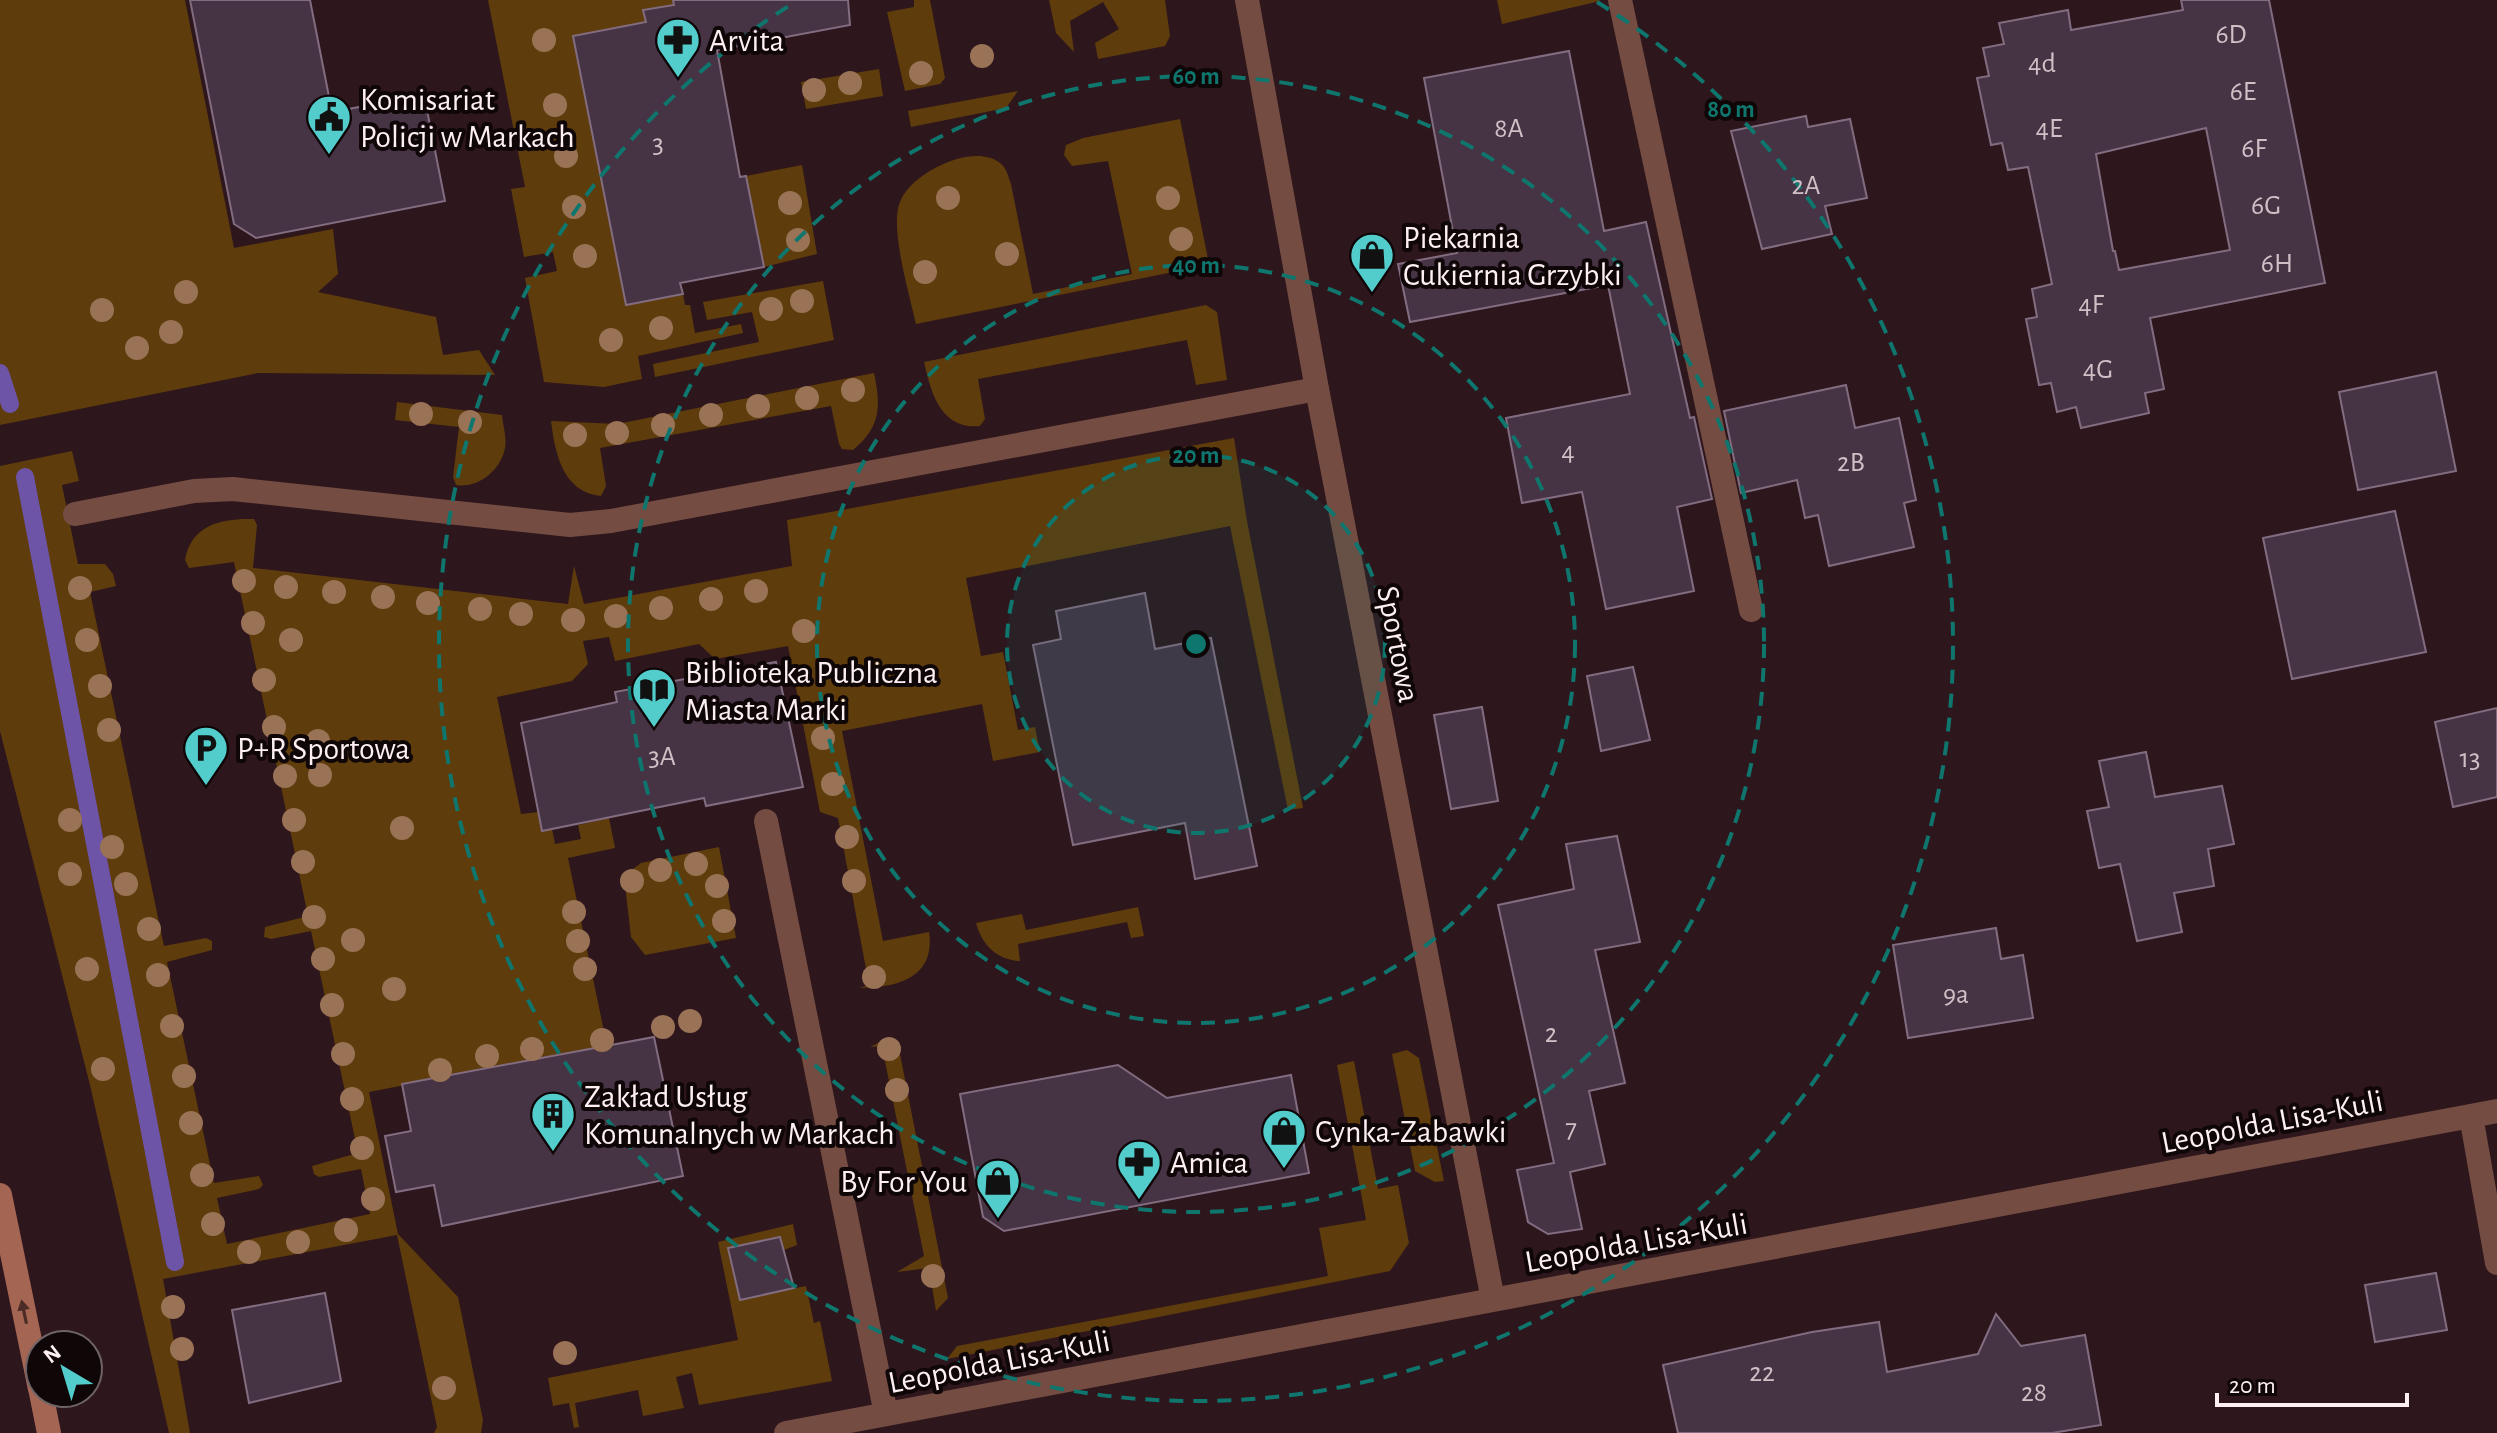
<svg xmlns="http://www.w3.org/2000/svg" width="2497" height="1433" font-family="'Alegreya Sans',sans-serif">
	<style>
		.green { fill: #5f3c0c }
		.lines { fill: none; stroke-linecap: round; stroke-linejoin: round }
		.stream { stroke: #6d54a7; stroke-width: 18 }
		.building { fill: #463344; stroke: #826c80; stroke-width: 2; fill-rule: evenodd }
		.service { stroke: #744c41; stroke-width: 24 }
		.minor { stroke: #744c41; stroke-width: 24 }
		.secondary { stroke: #a56553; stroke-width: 24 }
		.tree { fill: #9a7356 }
		.oneway { fill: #4b2c26 }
		.ring { fill: none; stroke: #0f766e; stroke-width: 4; stroke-dasharray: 14 10 }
		.labels { text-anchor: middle; stroke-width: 8; stroke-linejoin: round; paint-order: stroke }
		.number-label { font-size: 28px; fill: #cfc0c6 }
		.poi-label { font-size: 32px; fill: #fdeff2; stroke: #0f0608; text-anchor: start }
		.street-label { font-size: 32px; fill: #fdeff2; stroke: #0f0608 }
		.centre { fill: #0f766e; stroke: #0f0608; stroke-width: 4 }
		.ring-label { font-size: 24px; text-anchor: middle; font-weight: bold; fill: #0f766e; stroke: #0f0608; stroke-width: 8; stroke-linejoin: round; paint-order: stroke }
	</style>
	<rect width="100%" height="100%" fill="#2e161d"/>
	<path class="green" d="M0,0H185L234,248L333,229L338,274L318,292L436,317L443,355L479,350L495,375L258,373L0,425Z
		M488,0H673L674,5L644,11L646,22L573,36L626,304L683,294L685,305H690L695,333L741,324L743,333L638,356L642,379L604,387L544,382L525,278L557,271L553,252L524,257L511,189L525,187Z
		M914,0H930L945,78L940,84L905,91L887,12L914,7Z
		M1049,0H1165L1170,36L1165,46L1098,59L1095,43L1119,29L1103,2L1070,21L1074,52L1056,33Z
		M1497,0H1599L1600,1L1502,24Z
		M879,69L883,96L806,109L801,82Z
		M1018,91L1006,108L911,127L908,111Z
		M1180,119L1208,259L1198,267L916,324C910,296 889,227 900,202C911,173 973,142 1000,163C1007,168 1008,177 1011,184L1033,294L1132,274L1108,161L1072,166L1064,155L1066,145L1083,138Z
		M802,165L817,254L764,267L746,176Z
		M823,281L834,340L655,377L653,364L759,342L752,312L707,320L703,302Z
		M1206,305L1217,312L1227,380L1196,385L1187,340L978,379L985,419L980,426C940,430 931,392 924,362Z
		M874,373C881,406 881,427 853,450L842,449L839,444L831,406L600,448L606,486L601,496C562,492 555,452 551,421L617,424Z
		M397,402L502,415C503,426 507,438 505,448C501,470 478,489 456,485L453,477L459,427L395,420Z
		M1234,438L1247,521L1303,808L1288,810L1230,526L966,578L981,656L1003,652L1018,730L1035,727L1040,752L993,761L982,704L842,731L883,941L929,932C936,979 895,988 859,988L869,985L838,818L820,812L788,646L715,659L699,644L615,661L609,637L583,641L588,664L572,681L497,697L521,814L539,812L542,831L552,829L555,844L581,839L578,825L609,818L615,848L568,858L607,1046L369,1092L398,1234L458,1297L483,1420L481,1433H434L437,1427L397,1235L163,1279L190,1433H169L90,1085L0,731V466L72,451L79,481L62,485L78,564H105L113,574L116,586L90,592L164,946L206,938L212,941V950L167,962L214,1183L259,1176L263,1185L259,1189L217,1198L227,1244L370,1214L361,1169L319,1177L314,1174L312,1166L358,1153L311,931L271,939L264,937L265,927L308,916L234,562L189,568L185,560C191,524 223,518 254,519L257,525L253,568L568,604L574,566L584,604L792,566L787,520Z
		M719,847L736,938L645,955L631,937L624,876L641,863Z
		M1138,907L1144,936L1131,938L1127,922L1018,944L1020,961C997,960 982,945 976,923L1022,914L1026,930Z
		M890,1037L898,1044L948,1298L936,1311L929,1268L897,1272L924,1256L882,1046L870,1047Z
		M1407,1050L1419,1058L1444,1181L1435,1182L1415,1171L1392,1054Z
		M1354,1061L1378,1189L1398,1185L1409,1243L1390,1271L947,1359L957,1346L1328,1276L1319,1228L1366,1220L1337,1065Z
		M793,1224L797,1245L784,1250L779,1237L729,1248L740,1299L806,1286L814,1323L820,1321L832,1381L699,1405L692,1373L676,1377L684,1408L643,1416L638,1390L575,1403L579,1427L574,1428L569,1403L553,1406L548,1378L738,1340L718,1242Z"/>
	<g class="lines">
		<path class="stream" d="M0,373L10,404
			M25,477L175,1262"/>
	</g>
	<path class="building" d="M190,0H310L332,112L424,95L445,201L256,238L234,224Z
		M673,0H848L850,25L717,50L740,177L746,176L764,267L680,283L683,294L626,305L573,36L646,22L643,10L674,5Z
		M2181,0H2269L2325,283L2150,318L2164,389L2145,393L2149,413L2081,428L2076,407L2057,412L2051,383L2039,385L2026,319L2037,317L2032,289L2052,284L2028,167L2008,170L2002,143L1991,145L1977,78L1989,76L1983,48L2004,44L1999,23L2068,10L2071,30L2183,10ZM2206,128L2230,250L2119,270L2115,251H2113L2096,154Z
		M1569,51L1604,231L1646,222L1690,418L1694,417L1712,499L1677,507L1694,591L1606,609L1582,492L1522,503L1506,418L1630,394L1608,285L1410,322L1398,264L1457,253L1424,78Z
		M1806,116L1808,127L1850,119L1867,198L1825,206L1832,234L1762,249L1731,131Z
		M2436,372L2456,471L2358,490L2339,392Z
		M1846,385L1855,428L1899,418L1916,500L1904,503L1914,547L1829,566L1818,515L1805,518L1797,480L1741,493L1724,411Z
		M2395,511L2426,652L2292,679L2263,538Z
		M1145,593L1155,649L1211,638L1257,866L1195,879L1185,823L1073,845L1033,645L1061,639L1056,611Z
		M776,662L803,787L706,806L704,798L542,831L521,723L617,702L615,692Z
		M1633,667L1650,740L1601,751L1587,676Z
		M1482,707L1498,801L1451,809L1434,715Z
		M2497,708V797L2453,807L2435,722Z
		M2146,752L2155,797L2222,786L2234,844L2208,849L2214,886L2174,893L2182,932L2137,941L2120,864L2099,868L2087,811L2109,807L2099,761Z
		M1617,836L1640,942L1595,950L1625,1083L1589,1091L1605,1164L1570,1172L1582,1229L1548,1234L1528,1222L1517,1170L1554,1163L1498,905L1574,889L1566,844Z
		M1996,928L2001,959L2023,955L2033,1018L1908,1038L1893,945Z
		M654,1037L683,1176L442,1226L434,1185L396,1192L385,1136L411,1131L402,1084Z
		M1118,1065L1167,1098L1291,1075L1309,1173L1004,1231L983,1217L960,1094Z
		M780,1237L794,1288L740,1300L728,1248Z
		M2436,1273L2447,1330L2375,1342L2365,1285Z
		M325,1293L341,1381L249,1403L232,1310Z
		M1996,1314L2021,1346L2085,1335L2101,1425L2052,1433H1678L1663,1365L1812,1332L1879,1322L1887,1372L1978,1354Z"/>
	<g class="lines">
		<path class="service" d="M1620,0L1751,610
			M75,514L194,491L233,489L570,525L611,521L1317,389
			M766,821L886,1414"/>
		<path class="minor" d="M1247,0L1317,389L1493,1300
			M2471,1116L2497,1263
			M786,1433L2497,1111"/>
		<path class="secondary" d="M0,1195L40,1389
			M41,1393L49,1433"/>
	</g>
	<g class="tree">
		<circle cx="544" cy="40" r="12"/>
		<circle cx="982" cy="56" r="12"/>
		<circle cx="921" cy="73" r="12"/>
		<circle cx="850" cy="83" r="12"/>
		<circle cx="814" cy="90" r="12"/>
		<circle cx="555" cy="105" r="12"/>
		<circle cx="566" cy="156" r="12"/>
		<circle cx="948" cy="198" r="12"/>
		<circle cx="1168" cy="198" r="12"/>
		<circle cx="790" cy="203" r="12"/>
		<circle cx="574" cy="207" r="12"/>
		<circle cx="1181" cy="239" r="12"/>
		<circle cx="798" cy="240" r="12"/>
		<circle cx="1007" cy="254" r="12"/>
		<circle cx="585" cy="256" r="12"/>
		<circle cx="925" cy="272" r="12"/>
		<circle cx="186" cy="292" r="12"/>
		<circle cx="802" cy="301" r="12"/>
		<circle cx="771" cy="309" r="12"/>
		<circle cx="102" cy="310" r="12"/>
		<circle cx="661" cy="328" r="12"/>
		<circle cx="171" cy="332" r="12"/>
		<circle cx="611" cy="340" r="12"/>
		<circle cx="137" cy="348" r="12"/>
		<circle cx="853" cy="390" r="12"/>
		<circle cx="807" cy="398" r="12"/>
		<circle cx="758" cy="406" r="12"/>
		<circle cx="421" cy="414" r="12"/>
		<circle cx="711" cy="415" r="12"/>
		<circle cx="470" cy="422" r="12"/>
		<circle cx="663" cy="425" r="12"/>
		<circle cx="617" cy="433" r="12"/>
		<circle cx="575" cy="435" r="12"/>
		<circle cx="244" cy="581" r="12"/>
		<circle cx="286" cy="587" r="12"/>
		<circle cx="80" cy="588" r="12"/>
		<circle cx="756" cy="591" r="12"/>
		<circle cx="334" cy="592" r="12"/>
		<circle cx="383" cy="597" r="12"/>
		<circle cx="711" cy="599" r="12"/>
		<circle cx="428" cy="603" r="12"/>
		<circle cx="661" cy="608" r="12"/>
		<circle cx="480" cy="609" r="12"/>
		<circle cx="521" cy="614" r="12"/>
		<circle cx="616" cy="616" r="12"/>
		<circle cx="573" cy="620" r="12"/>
		<circle cx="253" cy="623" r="12"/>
		<circle cx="804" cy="631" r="12"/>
		<circle cx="87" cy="640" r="12"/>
		<circle cx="291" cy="640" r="12"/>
		<circle cx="264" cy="680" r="12"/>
		<circle cx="100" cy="686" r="12"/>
		<circle cx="274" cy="727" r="12"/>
		<circle cx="109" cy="730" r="12"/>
		<circle cx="823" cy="738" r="12"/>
		<circle cx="318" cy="741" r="12"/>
		<circle cx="320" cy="775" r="12"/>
		<circle cx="285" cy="776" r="12"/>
		<circle cx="833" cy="784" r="12"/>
		<circle cx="70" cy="820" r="12"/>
		<circle cx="294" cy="820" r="12"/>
		<circle cx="402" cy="828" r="12"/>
		<circle cx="847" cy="837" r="12"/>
		<circle cx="112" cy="847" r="12"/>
		<circle cx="303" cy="862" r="12"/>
		<circle cx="696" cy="864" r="12"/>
		<circle cx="660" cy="870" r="12"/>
		<circle cx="70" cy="874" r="12"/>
		<circle cx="632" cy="881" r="12"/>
		<circle cx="854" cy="881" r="12"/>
		<circle cx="126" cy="884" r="12"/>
		<circle cx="717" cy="886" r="12"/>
		<circle cx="574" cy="912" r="12"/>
		<circle cx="314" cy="917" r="12"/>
		<circle cx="724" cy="921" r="12"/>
		<circle cx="149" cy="929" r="12"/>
		<circle cx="353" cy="940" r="12"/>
		<circle cx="578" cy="941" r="12"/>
		<circle cx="323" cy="959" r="12"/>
		<circle cx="87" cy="969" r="12"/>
		<circle cx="585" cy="969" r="12"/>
		<circle cx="158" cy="975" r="12"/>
		<circle cx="874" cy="977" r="12"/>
		<circle cx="394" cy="989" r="12"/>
		<circle cx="332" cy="1005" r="12"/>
		<circle cx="690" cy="1021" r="12"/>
		<circle cx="172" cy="1026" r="12"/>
		<circle cx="663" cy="1027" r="12"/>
		<circle cx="602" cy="1040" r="12"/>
		<circle cx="532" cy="1049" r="12"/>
		<circle cx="889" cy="1049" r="12"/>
		<circle cx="343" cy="1054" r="12"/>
		<circle cx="487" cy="1056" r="12"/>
		<circle cx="103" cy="1069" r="12"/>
		<circle cx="440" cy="1070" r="12"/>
		<circle cx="184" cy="1076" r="12"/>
		<circle cx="897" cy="1090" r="12"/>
		<circle cx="352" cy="1099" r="12"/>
		<circle cx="191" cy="1123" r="12"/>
		<circle cx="362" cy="1148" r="12"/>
		<circle cx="202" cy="1175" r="12"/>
		<circle cx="373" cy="1199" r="12"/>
		<circle cx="213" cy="1224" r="12"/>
		<circle cx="346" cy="1230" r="12"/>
		<circle cx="298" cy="1242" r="12"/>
		<circle cx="249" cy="1252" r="12"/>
		<circle cx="933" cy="1276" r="12"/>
		<circle cx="173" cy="1307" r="12"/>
		<circle cx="182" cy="1349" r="12"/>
		<circle cx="565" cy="1353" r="12"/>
		<circle cx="444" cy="1388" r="12"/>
	</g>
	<defs><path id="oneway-solid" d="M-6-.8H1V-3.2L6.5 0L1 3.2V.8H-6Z" transform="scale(2)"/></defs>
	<use class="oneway" href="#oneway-solid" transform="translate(24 1312) rotate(-102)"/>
	<circle cx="1196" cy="644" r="189" fill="#0f766e" fill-opacity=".12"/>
	<g class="ring">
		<circle cx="1196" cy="644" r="189"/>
		<circle cx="1196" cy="644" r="379"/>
		<circle cx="1196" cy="644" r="568"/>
		<path d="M1597 2A757 757 0 1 1 795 2"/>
	</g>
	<defs>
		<g id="pharmacy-pin" transform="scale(2.3)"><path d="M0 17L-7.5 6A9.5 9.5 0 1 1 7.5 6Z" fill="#52cdcc" stroke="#0f0608"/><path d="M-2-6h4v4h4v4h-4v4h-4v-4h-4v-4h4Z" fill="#111"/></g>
		<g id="civic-pin" transform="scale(2.3)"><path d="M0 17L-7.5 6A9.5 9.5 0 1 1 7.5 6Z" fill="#52cdcc" stroke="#0f0608"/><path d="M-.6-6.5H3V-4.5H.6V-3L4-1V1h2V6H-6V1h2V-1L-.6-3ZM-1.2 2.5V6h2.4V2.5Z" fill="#111"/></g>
		<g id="shop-pin" transform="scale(2.3)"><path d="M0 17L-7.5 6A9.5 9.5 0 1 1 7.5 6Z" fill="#52cdcc" stroke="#0f0608"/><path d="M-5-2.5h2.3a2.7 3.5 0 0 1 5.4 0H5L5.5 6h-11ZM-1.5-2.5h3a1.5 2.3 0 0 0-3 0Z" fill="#111"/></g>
		<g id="library-pin" transform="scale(2.3)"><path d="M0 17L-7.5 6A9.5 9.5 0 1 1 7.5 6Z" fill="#52cdcc" stroke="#0f0608"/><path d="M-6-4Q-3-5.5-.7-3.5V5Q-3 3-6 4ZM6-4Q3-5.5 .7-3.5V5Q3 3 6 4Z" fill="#111"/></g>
		<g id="parking-pin" transform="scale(2.3)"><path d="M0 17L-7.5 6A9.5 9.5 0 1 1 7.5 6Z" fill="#52cdcc" stroke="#0f0608"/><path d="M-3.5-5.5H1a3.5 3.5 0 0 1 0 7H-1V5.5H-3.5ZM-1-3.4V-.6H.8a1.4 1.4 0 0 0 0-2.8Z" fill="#111"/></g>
		<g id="building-pin" transform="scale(2.3)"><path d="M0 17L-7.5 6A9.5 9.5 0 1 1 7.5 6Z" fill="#52cdcc" stroke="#0f0608"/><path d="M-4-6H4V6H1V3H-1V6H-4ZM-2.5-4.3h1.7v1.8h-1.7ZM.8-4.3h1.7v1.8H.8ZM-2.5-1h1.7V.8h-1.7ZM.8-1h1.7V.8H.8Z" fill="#111"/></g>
	</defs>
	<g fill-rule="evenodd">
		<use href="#pharmacy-pin" x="678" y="40"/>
		<use href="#civic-pin" x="329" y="117"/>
		<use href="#shop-pin" x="1372" y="255"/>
		<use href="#library-pin" x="654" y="690"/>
		<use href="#parking-pin" x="206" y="748"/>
		<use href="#building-pin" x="553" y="1114"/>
		<use href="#shop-pin" x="1284" y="1131"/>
		<use href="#pharmacy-pin" x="1139" y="1162"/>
		<use href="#shop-pin" x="998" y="1181"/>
	</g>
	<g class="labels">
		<g class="number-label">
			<text x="2231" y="43">6D</text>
			<text x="2042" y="72">4d</text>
			<text x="2243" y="100">6E</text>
			<text x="1509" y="137">8A</text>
			<text x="2049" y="137">4E</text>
			<text x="658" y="152">3</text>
			<text x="2254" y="157">6F</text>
			<text x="1806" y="194">2A</text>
			<text x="2266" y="214">6G</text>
			<text x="2277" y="272">6H</text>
			<text x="2091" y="313">4F</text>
			<text x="2098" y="378">4G</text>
			<text x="1568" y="460">4</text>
			<text x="1851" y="471">2B</text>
			<text x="662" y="765">3A</text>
			<text x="2470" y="767">13</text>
			<text x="1956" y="1003">9a</text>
			<text x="1551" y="1042">2</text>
			<text x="1571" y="1137">7</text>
			<text x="1762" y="1381">22</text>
			<text x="2034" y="1401">28</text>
		</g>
		<g class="poi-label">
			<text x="709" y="51">Arvita</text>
			<text x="360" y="110">Komisariat<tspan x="360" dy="37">Policji w Markach</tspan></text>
			<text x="1403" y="248">Piekarnia<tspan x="1403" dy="37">Cukiernia Grzybki</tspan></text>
			<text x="685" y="683">Biblioteka Publiczna<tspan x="685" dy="37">Miasta Marki</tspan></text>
			<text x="237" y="759">P+R Sportowa</text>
			<text x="584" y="1107">Zakład Usług<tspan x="584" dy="37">Komunalnych w Markach</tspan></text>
			<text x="1315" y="1142">Cynka-Zabawki</text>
			<text x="1170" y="1173">Amica</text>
			<text x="967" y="1192" text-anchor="end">By For You</text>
		</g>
		<g class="street-label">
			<text transform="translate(1399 644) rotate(79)" y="11">Sportowa</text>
			<text transform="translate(2272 1121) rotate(-11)" y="11">Leopolda Lisa-Kuli</text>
			<text transform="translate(1636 1242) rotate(-10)" y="11">Leopolda Lisa-Kuli</text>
			<text transform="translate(999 1361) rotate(-11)" y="11">Leopolda Lisa-Kuli</text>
		</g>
	</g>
	<circle cx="1196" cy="644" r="12" class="centre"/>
	<g class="ring-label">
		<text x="1196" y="84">60 m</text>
		<text x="1731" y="117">80 m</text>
		<text x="1196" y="273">40 m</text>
		<text x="1196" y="463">20 m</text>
	</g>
	<g transform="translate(64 1369) rotate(322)"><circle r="38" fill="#0f0608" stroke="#6e6366" stroke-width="2"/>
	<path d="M0-6L14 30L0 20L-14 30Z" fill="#52cdcc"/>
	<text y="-12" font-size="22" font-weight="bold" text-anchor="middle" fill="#fdeff2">N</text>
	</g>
	<path d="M2217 1393v12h190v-12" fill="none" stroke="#fdeff2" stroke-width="4"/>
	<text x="2229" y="1393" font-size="24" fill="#fdeff2" stroke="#0f0608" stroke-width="6" paint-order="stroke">20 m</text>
</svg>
